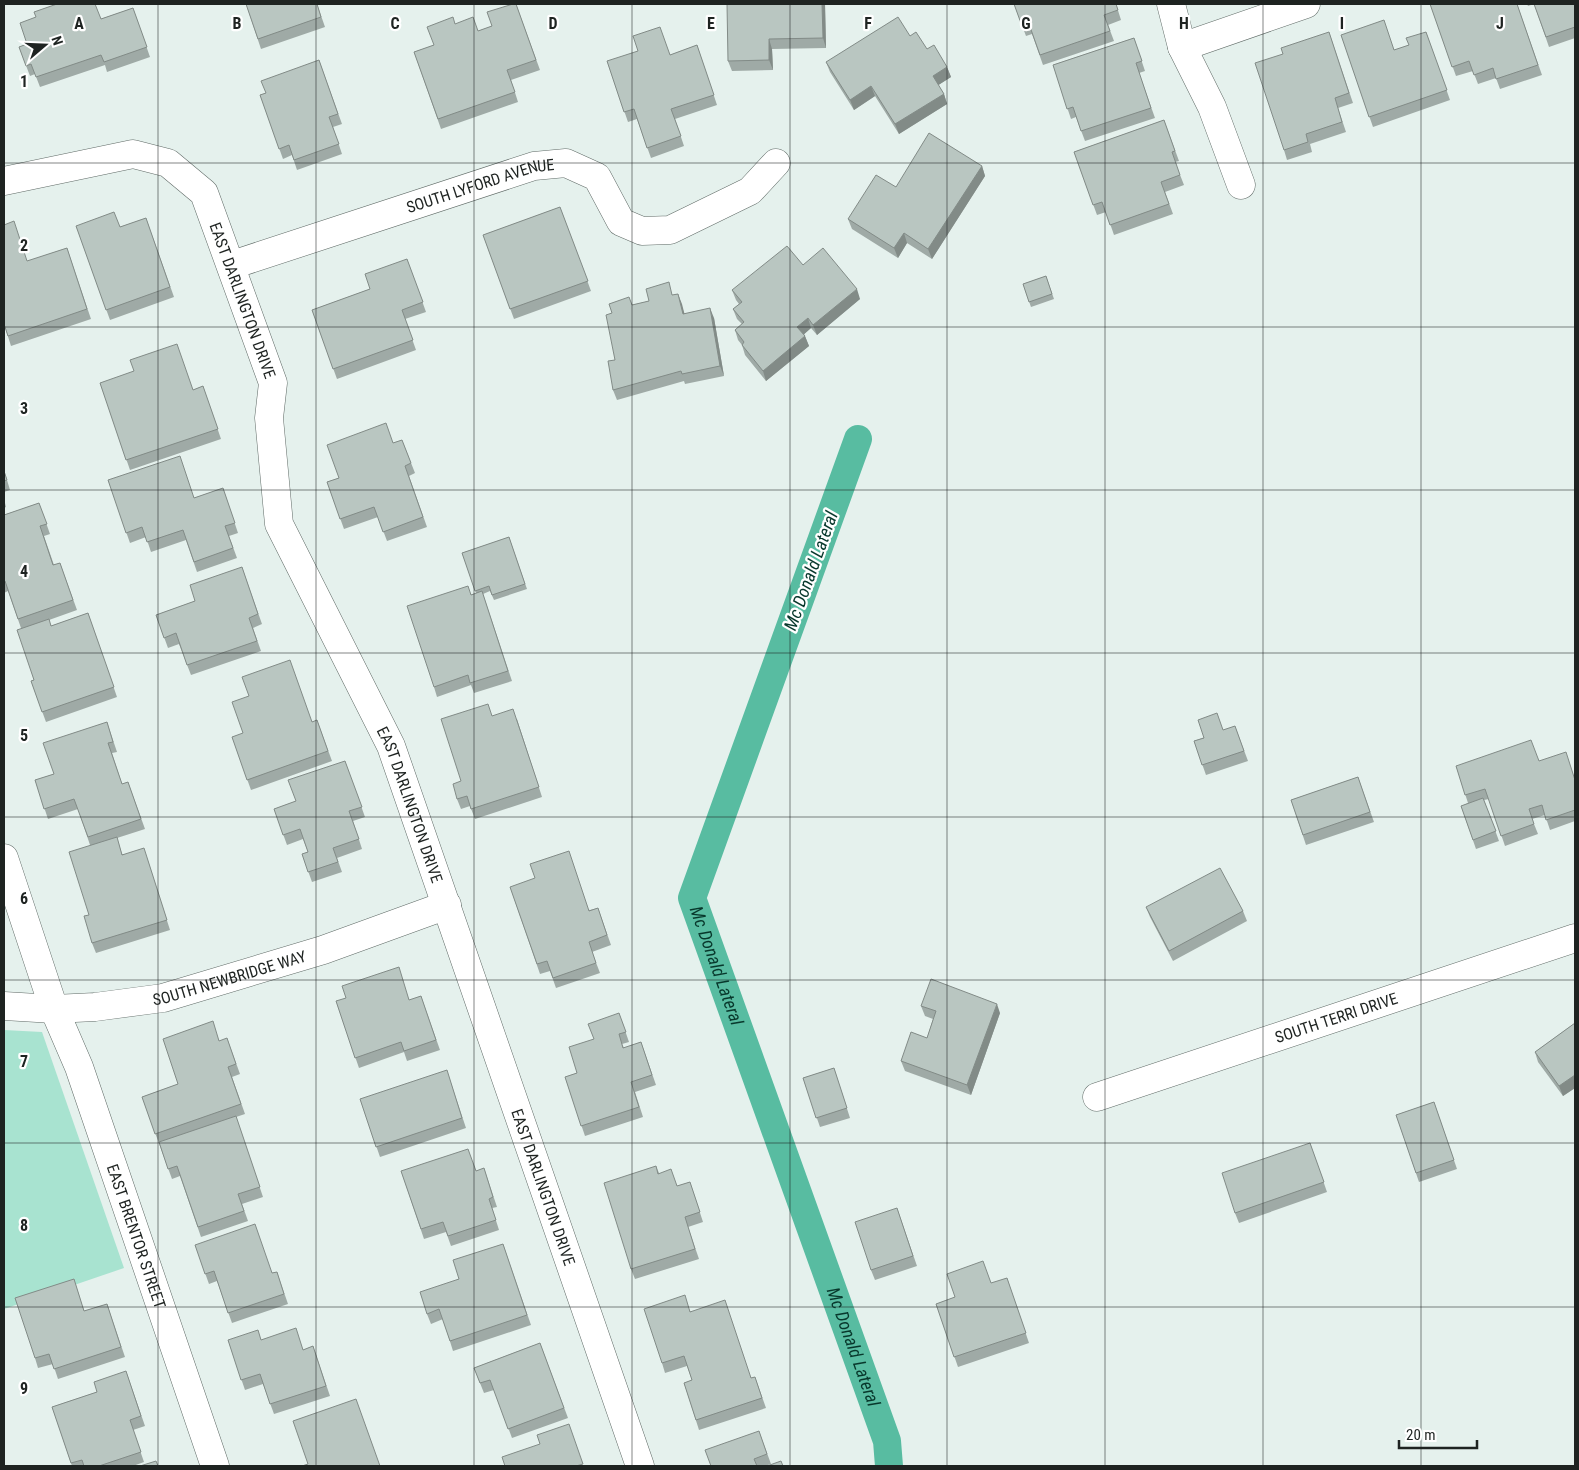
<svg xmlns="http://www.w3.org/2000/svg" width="1579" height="1470" font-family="'Roboto Condensed',sans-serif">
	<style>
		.green { fill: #a8e3d0 }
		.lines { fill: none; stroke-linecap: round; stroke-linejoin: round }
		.canal { stroke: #58bca1; stroke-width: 28 }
		.minor-casing { stroke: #606b67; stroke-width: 29 }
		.minor { stroke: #fff; stroke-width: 28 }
		.wall { fill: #9faaa6 }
		.shaded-wall { fill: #828b87 }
		.building { fill: #b9c6c1; stroke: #828b87 }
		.grid { fill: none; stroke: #1e2321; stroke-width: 1; stroke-opacity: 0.55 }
		.labels { text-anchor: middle; stroke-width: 4.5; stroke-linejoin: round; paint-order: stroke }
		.street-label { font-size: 16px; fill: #1e2321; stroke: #fff }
		.water-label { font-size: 18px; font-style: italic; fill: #08382c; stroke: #fff }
		.grid-label { font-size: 16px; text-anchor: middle; font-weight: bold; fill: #1e2321; stroke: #fff; stroke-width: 4.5; stroke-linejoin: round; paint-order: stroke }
	</style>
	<rect width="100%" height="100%" fill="#e5f1ed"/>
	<path class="green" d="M4,1030L42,1032L124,1268L4,1309Z"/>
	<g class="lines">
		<path class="canal" id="s1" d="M858,439L692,898L887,1441L889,1466"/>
		<g class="minor-casing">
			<g id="minor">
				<path d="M1171,4L1182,47L1212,107L1241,185"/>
				<path d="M1182,47L1306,4"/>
				<path id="s2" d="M4,181L133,154L168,163L204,193L273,383L269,418L279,524L391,746L640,1466"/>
				<path id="s3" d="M232,265L534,166L566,163L597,177L621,222L642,231L670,230L750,191L776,163"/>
				<path id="s4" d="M4,858L54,1009L79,1067L215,1466"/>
				<path id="s5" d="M4,1006L54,1009L95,1007L163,998L323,950L447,905"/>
				<path id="s6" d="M1097,1097L1575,938"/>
			</g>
		</g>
		<use href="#minor" class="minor"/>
	</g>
	<path class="wall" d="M246,4H317L325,27L261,49Z
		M516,4L540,70L511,80L518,102L441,129L414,52L434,45L455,24L478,31L492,26Z
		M825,4L826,48L772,49L773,70L732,71L728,61Z
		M1014,4H1116L1121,20L1108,25L1114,41L1043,65L1032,34L1026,36Z
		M1430,4H1517L1542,75L1500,89L1496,78L1478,84L1473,71L1456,76Z
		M1527,4H1575V38L1549,47L1534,4L1528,6Z
		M133,8L150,57L107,72L105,65L40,87L35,74L30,76L19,47Z
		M1329,32L1353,103L1338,108L1346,132L1310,144L1312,152L1287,160L1284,150Z
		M1426,32L1450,100L1373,127L1341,35L1395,50L1409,45Z
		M1134,38L1145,71L1139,73L1155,118L1085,141L1076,117L1071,119L1053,65Z
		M697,45L717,105L675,119L684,146L651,158L637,119L628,122L607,61L670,55Z
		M927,49L947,67L951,77L938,85L944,94L947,104L899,134L875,96L854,110L830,72L826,62Z
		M319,60L342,124L333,127L342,154L297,170L292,155L283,159L260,95L266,93Z
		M1164,120L1179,161L1175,162L1184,185L1165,192L1173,214L1114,235L1106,212L1097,215L1074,152Z
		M982,166L985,176L932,259L907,243L898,258L852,229L848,219L896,187Z
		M560,207L591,291L514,319L483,235Z
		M146,218L174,297L110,320L76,226L120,227Z
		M67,248L91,319L11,346L4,324L28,261Z
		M407,259L426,312L405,319L416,350L337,379L312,310L370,289Z
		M803,265L860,299L817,335L811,328L804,334L809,346L766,381L745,355L742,345L738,340L735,330L742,324L737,319L733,309L739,304L736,300L732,290Z
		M1046,276L1054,299L1031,307L1023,284Z
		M678,294L684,313L714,318L724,376L685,384L684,381L617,400L613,390L615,360L612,313L632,305Z
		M100,383L193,390L203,386L221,439L130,470Z
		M402,440L415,473L409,476L427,527L387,541L378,517L344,529L327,482L339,478L393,443Z
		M4,470L10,490L4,492Z
		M108,480L194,498L223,488L238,533L229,536L237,558L197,572L186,540L151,552L146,537L130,543Z
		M4,499L6,507L4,508Z
		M39,503L50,534L44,536L54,565L60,563L77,610L49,620L51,626L88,613L117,697L46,722L31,681L34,680L21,628L8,591L4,593V515Z
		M509,537L527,589L494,600L490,591L483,594L512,681L474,693L471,685L437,697L434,687L471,595L476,593L462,553Z
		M242,567L262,624L253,628L261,651L191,675L179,644L168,648L156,615L195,601Z
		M492,716L517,719L542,797L475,819L470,806L461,809L457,799Z
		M317,720L332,761L251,790L232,737L312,722Z
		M107,722L117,752L112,753L122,784L128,782L145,829L117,838L122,854L147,858L170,930L96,953L92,943L89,915L90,845L78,809L48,819L35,780L54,774Z
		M1235,726L1248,761L1206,775L1194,741Z
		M345,761L365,817L353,821L362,849L337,858L342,872L312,882L302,854L308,852L303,839L287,845L274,809L296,801Z
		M1539,761L1575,779V821L1550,830L1545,815L1532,819L1538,834L1505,846L1489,799L1484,800L1499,841L1476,849L1461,806L1468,803L1456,766Z
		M1358,777L1374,822L1306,845L1291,800Z
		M510,887L590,910L598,908L611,945L592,952L600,973L556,988L550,971L540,974Z
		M1146,907L1243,911L1247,921L1173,961L1150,917Z
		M421,996L440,1050L407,1061L404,1052L359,1068L336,1001L410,1000Z
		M921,1006L1000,1013L971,1095L905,1071L901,1061L927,1038L933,1019L925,1016Z
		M619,1013L629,1042L622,1044L624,1048L641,1042L656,1085L635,1092L643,1117L585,1136L565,1077L577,1073Z
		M1575,1023V1088L1563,1096L1538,1062L1535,1052Z
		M227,1038L240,1074L232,1077L245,1114L236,1117L263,1197L242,1204L248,1221L201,1237L180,1176L172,1179L142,1097L178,1084Z
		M834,1068L850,1118L820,1127L803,1078Z
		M450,1080L466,1128L380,1157L360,1099Z
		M1434,1102L1457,1169L1419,1182L1396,1115Z
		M1310,1143L1327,1192L1239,1223L1235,1213Z
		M656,1166L659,1173L677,1186L690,1182L703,1222L688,1227L699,1259L635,1279L631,1269Z
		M484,1168L497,1207L492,1208L499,1230L451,1246L446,1232L424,1239L401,1171H476Z
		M897,1208L917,1266L875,1280L871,1270Z
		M503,1244L531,1325L453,1351L443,1319L431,1324L427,1314L459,1279Z
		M195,1245L272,1273L277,1272L288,1304L232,1323L217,1281L209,1284Z
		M1007,1278L1029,1343L958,1367L936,1304Z
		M74,1279L84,1311L107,1304L125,1357L58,1379L53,1364L38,1368L35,1358Z
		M690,1311L751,1378L755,1377L766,1408L699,1430L684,1383L692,1380L687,1366L665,1373L662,1363Z
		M228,1340H261L303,1350L313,1346L330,1396L274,1414L263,1384L245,1390Z
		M540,1343L568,1418L512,1438L494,1390L484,1393L474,1368Z
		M126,1371L145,1426L133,1430L144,1462L133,1466H72L52,1407L97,1392Z
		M759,1431L771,1464L765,1466H711Z"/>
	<path class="shaded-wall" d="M822,4H825L826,48L823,38Z
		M769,39L772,49L773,70L769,60Z
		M947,67L951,77L937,86L933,76Z
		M871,86L875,96L854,110L850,100Z
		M944,94L947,104L899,134L895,124Z
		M982,166L985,176L932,259L928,249Z
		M904,233L907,243L898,258L894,248Z
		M857,289L860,299L817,335L813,325Z
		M678,294L682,304L687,324L683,314Z
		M710,308L714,318L724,376L720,366Z
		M808,318L811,328L801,337L797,327Z
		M805,336L809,346L766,381L763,371Z
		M997,1004L1000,1013L971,1095L967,1085Z
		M1575,1075V1088L1563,1096L1559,1086Z"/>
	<path class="building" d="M57,4H95L101,19L133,8L147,47L104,62L101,55L36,77L31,64L26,66L19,47L27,44L20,23L36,17L34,12Z
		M246,4H317L321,17L258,39Z
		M513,4H516L536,60L507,70L515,92L438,119L414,52L434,45L427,27L453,17L455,24L473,17L478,31L492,26L487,12Z
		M727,4H822L823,38L769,39V60L728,61Z
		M1014,4H1116L1118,10L1104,15L1110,31L1040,55L1029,24L1022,26Z
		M1430,4H1517L1538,65L1496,79L1493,68L1474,75L1469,61L1452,67Z
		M1534,4H1575V27L1546,37Z
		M898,17L910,36L916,32L927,49L934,45L947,67L933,76L944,94L895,124L871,86L850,100L826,62Z
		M1384,20L1394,50L1409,45L1406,38L1426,32L1447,90L1369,117L1341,35Z
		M660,27L670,55L697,45L714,95L671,109L681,136L647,148L634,109L624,112L607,61L638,51L633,36Z
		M1329,32L1349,93L1335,98L1342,122L1306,134L1308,142L1284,150L1255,63L1283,54L1281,48Z
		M1134,38L1142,61L1136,63L1151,108L1081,131L1073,107L1067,109L1053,65Z
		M319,60L338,114L329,117L339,144L294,160L289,145L279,149L260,95L266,93L261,81Z
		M1164,120L1175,151L1172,152L1180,175L1161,182L1169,204L1110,225L1102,202L1093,205L1074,152Z
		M929,133L982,166L928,249L904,233L894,248L848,219L876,175L896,187Z
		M560,207L588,281L510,309L483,235Z
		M114,212L120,227L146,218L170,287L106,310L76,226Z
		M14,221L27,261L67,248L87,309L8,336L4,324V225Z
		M787,246L803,265L823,248L857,289L813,325L808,318L797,327L805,336L763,371L742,345L744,342L735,330L744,322L733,309L742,302L732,290Z
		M407,259L423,302L402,310L413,340L333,369L312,310L370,289L365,274Z
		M1046,276L1052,294L1029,302L1023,284Z
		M669,282L672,295L678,294L683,314L710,308L720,366L682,374L681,371L613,390L608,361L615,360L606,315L612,313L609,304L629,297L632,305L649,301L646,289Z
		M177,344L193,390L203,386L218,429L126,460L100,383L134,371L130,360Z
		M386,423L393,443L402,440L411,463L405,466L423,517L383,532L374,507L340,519L327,482L339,478L327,445Z
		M180,456L194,498L223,488L235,523L225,526L233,548L194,562L183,530L147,542L142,527L126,533L108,480Z
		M4,471L7,480L4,481Z
		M39,503L47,524L40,526L53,565L60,563L73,600L18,619L5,581L4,582V515Z
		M509,537L525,584L492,595L489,586L475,591L462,553Z
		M242,567L258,614L249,618L257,641L187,665L176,633L164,638L156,615L195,601L190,585Z
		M468,586L471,595L482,591L508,671L470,683L468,675L434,687L407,606Z
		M88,613L114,687L42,712L31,681L34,680L17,630L49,619L51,626Z
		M290,660L312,722L317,720L328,751L247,780L232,737L243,733L232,702L249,696L242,677Z
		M488,704L492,716L513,709L539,787L471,809L467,796L457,799L453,784L461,781L441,719Z
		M1217,713L1223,730L1235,726L1244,751L1202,765L1194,741L1204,738L1198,720Z
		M107,722L113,742L108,743L122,784L128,782L141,819L88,837L74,799L44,809L35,780L54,774L43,743Z
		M1531,740L1539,761L1566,752L1575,780V810L1546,820L1542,805L1529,809L1534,824L1501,836L1485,789L1465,795L1456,766Z
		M345,761L362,807L349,811L359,839L333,848L338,862L308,872L302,854L308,852L300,829L283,835L274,809L296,801L288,780Z
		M1358,777L1370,812L1303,835L1291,800Z
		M1483,798L1496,831L1473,840L1461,806Z
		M117,837L122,855L144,848L167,920L92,943L84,916L89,915L69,852Z
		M569,851L589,911L598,908L607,935L589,942L596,963L553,978L547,961L537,964L510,887L535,878L530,864Z
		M1220,868L1243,911L1169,951L1146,907Z
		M399,967L409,1000L421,996L436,1040L404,1051L401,1042L355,1058L336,1001L346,998L342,986Z
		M931,979L997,1004L967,1085L901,1061L911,1032L927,1038L936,1011L921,1006Z
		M619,1013L626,1032L619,1034L623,1048L641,1042L652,1075L631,1082L639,1107L581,1126L565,1077L577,1073L569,1047L594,1039L588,1024Z
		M213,1021L219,1041L227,1038L236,1064L228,1067L241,1104L155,1134L142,1097L178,1084L163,1039Z
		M1575,1023V1075L1559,1086L1535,1052Z
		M834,1068L847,1108L816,1118L803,1078Z
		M447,1070L462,1118L376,1147L360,1099Z
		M1434,1102L1454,1160L1416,1173L1396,1115Z
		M236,1116L260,1187L238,1194L244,1211L198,1227L177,1166L168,1169L159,1142Z
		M1310,1143L1324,1182L1235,1213L1222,1173Z
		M468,1149L476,1171L484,1168L493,1197L489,1199L496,1220L448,1236L443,1222L421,1229L401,1171Z
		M656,1166L658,1174L671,1169L677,1186L690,1182L700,1212L685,1217L695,1249L631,1269L604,1183Z
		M897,1208L913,1256L871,1270L855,1222Z
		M255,1224L272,1273L277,1272L284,1294L228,1313L214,1271L205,1274L195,1245Z
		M503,1244L527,1315L450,1341L439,1309L427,1314L420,1292L459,1279L453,1260Z
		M983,1261L991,1283L1007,1278L1026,1333L954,1357L936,1304L955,1297L947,1274Z
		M74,1279L84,1311L107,1304L121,1347L54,1369L49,1354L35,1358L15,1298Z
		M685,1295L690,1312L725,1300L751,1378L755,1377L762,1398L696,1420L684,1383L692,1380L684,1356L662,1363L644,1309Z
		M296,1328L303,1350L313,1346L326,1386L270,1404L260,1374L241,1380L228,1340L258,1330L261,1340Z
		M540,1343L564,1408L508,1429L490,1380L480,1383L474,1368Z
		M126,1371L141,1416L130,1420L141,1452L99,1466H84L82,1460L71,1463L52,1407L97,1392L94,1382Z
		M356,1399L380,1466H302L308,1464L293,1421Z
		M569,1424L583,1464L576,1466H505L502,1457L540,1444L537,1435Z
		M759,1431L767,1454L754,1459L757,1466H711L705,1450Z
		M156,1461L158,1466H140Z
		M781,1461L783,1466H767Z"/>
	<path class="grid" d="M158,4V1466M316,4V1466M474,4V1466M632,4V1466M790,4V1466M947,4V1466M1105,4V1466M1263,4V1466M1421,4V1466M4,163H1575M4,327H1575M4,490H1575M4,653H1575M4,817H1575M4,980H1575M4,1143H1575M4,1307H1575"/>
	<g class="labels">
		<g class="street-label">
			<text dy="6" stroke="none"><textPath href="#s3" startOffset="261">SOUTH LYFORD AVENUE</textPath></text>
			<text dy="6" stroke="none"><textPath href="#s2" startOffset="329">EAST DARLINGTON DRIVE</textPath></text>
			<text dy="6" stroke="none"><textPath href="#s2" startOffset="869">EAST DARLINGTON DRIVE</textPath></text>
			<text dy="6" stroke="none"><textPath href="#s5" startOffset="229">SOUTH NEWBRIDGE WAY</textPath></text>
			<text dy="6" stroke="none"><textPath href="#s6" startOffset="252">SOUTH TERRI DRIVE</textPath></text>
			<text dy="6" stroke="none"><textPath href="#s2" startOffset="1274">EAST DARLINGTON DRIVE</textPath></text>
			<text dy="6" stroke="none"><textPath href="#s4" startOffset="401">EAST BRENTOR STREET</textPath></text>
		</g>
		<g class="water-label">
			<text transform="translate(811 571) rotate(-70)" y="6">Mc Donald Lateral</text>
			<text dy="6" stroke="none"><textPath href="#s1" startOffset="560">Mc Donald Lateral</textPath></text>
			<text dy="6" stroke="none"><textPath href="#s1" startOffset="965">Mc Donald Lateral</textPath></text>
		</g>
	</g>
	<g class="grid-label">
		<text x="79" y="29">A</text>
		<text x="237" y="29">B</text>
		<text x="395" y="29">C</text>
		<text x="553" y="29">D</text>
		<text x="711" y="29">E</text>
		<text x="868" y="29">F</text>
		<text x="1026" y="29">G</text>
		<text x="1184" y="29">H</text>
		<text x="1342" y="29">I</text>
		<text x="1500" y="29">J</text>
		<text x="24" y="87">1</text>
		<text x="24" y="251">2</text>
		<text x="24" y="414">3</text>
		<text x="24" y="577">4</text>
		<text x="24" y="741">5</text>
		<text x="24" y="904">6</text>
		<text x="24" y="1067">7</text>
		<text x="24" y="1231">8</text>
		<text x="24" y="1394">9</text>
	</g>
	<rect width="1579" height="1470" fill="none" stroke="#1e2321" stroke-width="10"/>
	<g transform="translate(45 45) rotate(71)" stroke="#ffffff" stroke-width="4" paint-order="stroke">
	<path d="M0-4L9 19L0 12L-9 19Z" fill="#1e2321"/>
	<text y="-8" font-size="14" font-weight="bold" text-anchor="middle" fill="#1e2321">N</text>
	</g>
	<path d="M1399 1440v8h78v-8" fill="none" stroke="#1e2321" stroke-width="2.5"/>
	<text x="1406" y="1440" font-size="15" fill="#1e2321" stroke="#ffffff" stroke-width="4" paint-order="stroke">20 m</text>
</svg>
